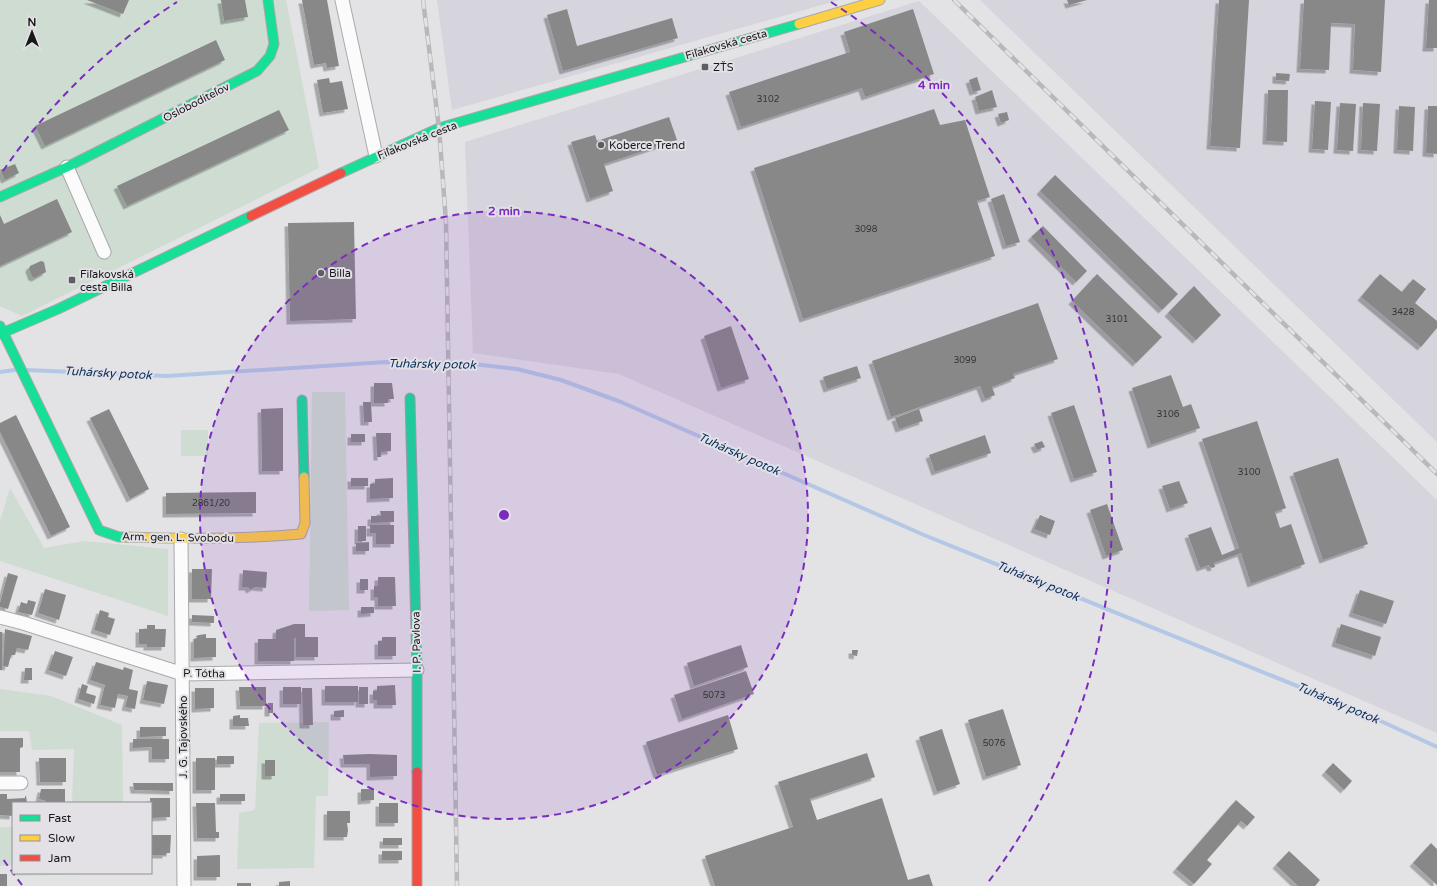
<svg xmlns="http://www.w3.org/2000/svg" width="1437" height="886" font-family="'Varela Round',sans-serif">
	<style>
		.built { fill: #d6d4dc }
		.green { fill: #cedcd1 }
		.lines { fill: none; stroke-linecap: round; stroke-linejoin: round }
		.stream { stroke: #b4c8e5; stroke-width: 4 }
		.building { fill: #898889; filter: url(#shadow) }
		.street-casing { stroke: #a9a8ab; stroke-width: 15 }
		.fast-casing { stroke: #a9a8ab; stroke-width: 11 }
		.slow-casing { stroke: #a9a8ab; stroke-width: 11 }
		.jam-casing { stroke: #a9a8ab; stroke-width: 11 }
		.street { stroke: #fbfbfb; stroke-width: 13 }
		.fast { stroke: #16e098; stroke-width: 9 }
		.slow { stroke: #ffcf43; stroke-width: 9 }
		.jam { stroke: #f24e42; stroke-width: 9 }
		.rail-casing { stroke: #b8b8ba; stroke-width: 4.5 }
		.rail { stroke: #e3e1e6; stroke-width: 3; stroke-dasharray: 9; stroke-linecap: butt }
		.ring { fill: none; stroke: #7b2cbf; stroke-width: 2; stroke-dasharray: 7 5 }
		.poi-dot { fill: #5f5f61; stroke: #e3e1e6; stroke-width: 1.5 }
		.labels { text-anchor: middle; stroke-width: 4; stroke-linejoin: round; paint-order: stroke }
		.number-label { font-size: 9px; fill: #343436 }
		.street-label { font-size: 11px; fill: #18181a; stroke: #e3e1e6 }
		.poi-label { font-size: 11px; fill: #18181a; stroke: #e3e1e6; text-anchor: start }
		.water-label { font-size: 12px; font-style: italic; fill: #052d5d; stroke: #e3e1e6 }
		.centre { fill: #7b2cbf; stroke: #e3e1e6; stroke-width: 2 }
		.ring-label { font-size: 12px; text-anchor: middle; font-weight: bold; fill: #7b2cbf; stroke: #e3e1e6; stroke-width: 4; stroke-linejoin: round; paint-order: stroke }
	</style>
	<defs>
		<filter id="shadow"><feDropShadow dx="-3.5" dy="3.5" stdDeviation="0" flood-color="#0004"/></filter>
	</defs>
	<rect width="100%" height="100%" fill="#e3e2e5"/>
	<path class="built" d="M437,0H839L452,110Z
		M980,0H1437V442Z
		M919,1L1437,500V733L619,374L473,353L465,142Z"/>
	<path class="green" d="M0,0H286L319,168L22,316L0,306Z
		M312,392H345L349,610L309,611Z
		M181,430H208V456H181Z
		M10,488L44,548L84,541L168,549V616L0,561V521Z
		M0,689L51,696L122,725L123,803H72L74,749L32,750L29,731H0Z
		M329,722L328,796H316L314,868L237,869L239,813L255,810L259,723Z
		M0,827H13V865L0,866Z
		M16,873H125L17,876Z"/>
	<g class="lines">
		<path class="stream" d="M26,370L167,376L386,362L465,363L517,369L561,380L621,402L924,535L1359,711L1437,747
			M0,372L15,370"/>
	</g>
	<path class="building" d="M87,0H129L123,14Z
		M221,0H245L248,17L224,21Z
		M302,0H327L339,66L327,68L326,63L314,65Z
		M1067,0H1087L1069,5Z
		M1219,0H1249L1240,148L1210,146Z
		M1304,0H1385L1381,72L1353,70L1355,24L1331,23L1329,70L1300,69Z
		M1429,0H1437V48H1426Z
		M567,9L577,46L672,18L678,38L563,71L547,15Z
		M913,9L934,74L865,97L862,88L741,127L729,92L850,52L844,32Z
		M216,40L225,60L45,146L35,126Z
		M1276,73L1290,74L1289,81L1276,80Z
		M977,77L981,90L973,92L969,80Z
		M329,78L330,83L342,81L348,109L323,113L317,80Z
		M992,90L997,107L979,111L975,97Z
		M1268,90H1288L1287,142L1266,141Z
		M1315,101L1331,102L1328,150L1312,149Z
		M1340,103L1356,104L1353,151L1337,150Z
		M1363,103L1380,104L1377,151L1361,150Z
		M1399,106L1415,107L1413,151L1397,150Z
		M1428,106H1437V154L1426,153Z
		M934,109L940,125L965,120L990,197L977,201L995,256L803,319L754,168Z
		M279,110L289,130L127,206L117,186Z
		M1007,112L1009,120L1001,123L998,114Z
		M669,117L677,140L604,164L613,191L590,199L571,142L595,135L597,141Z
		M15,164L19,173L5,180L0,170Z
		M1055,175L1178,294L1162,310L1040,191Z
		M1004,194L1020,242L1006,246L991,199Z
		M57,199L72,232L0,266V215L4,224Z
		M354,222L356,319L290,321L288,223Z
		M1043,226L1087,271L1076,282L1031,237Z
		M41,261L44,262L46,272L35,278L32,277L29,269L30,266Z
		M1097,274L1162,337L1136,363L1072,301Z
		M1380,274L1402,292L1413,279L1426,289L1415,303L1437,321V328L1421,347L1361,297Z
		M1194,286L1221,315L1196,340L1168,313Z
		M1038,303L1058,359L1013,374L1015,378L992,387L995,395L985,399L980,386L891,417L872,361Z
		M731,326L749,379L721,388L704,336Z
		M857,366L861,378L827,389L823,377Z
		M1171,375L1183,407L1191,404L1200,428L1151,445L1132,388Z
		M374,383H392L394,399H388V403H374Z
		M363,402H371L372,422H364Z
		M1074,405L1097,472L1074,479L1051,413Z
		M283,408V471H262L261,409Z
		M109,409L149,489L130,499L90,418Z
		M919,409L923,421L899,429L895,418Z
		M16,415L70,527L51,536L0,432V423Z
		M1257,421L1286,508L1275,512L1280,528L1291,524L1305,564L1251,584L1241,553L1214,563L1215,567L1211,568L1209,565L1200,568L1188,535L1211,527L1222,555L1239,548L1202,439Z
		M376,433H391V451L381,452V457H377Z
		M351,434H365V442H351Z
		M985,435L991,453L935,472L929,455Z
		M1042,441L1045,447L1037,450L1034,444Z
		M1338,458L1368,544L1323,560L1293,473Z
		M351,478H368V486H351Z
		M393,478V498L370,499V484H375V479Z
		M1179,481L1188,503L1170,509L1162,486Z
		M256,492V513L166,514V493Z
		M1107,504L1123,550L1106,556L1090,510Z
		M380,511H394V522L371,523V516H381Z
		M1040,515L1055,521L1050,535L1034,529Z
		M370,525H394V544H376V533H370Z
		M358,526H366V541H358Z
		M369,542V551H356V543Z
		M192,569H212L211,599H192Z
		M243,570L267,572L266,588L255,587L250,590L248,587H242Z
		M8,573L18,576L8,609L0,607V603Z
		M378,577H395L396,606H378V597H374V586H378Z
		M360,579H368V590H360Z
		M45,589L66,595L59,620L38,613Z
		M1360,590L1394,601L1386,624L1352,613Z
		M28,600L36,602L32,615L18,612L21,602L27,604Z
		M361,607H374V613L361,614Z
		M100,610L109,613L108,617L115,619L110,635L94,630Z
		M192,615L214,616V623L192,622Z
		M294,624H305V637H318V657H296V638H294V661H258V639H276V630Z
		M1341,624L1381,637L1375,656L1335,643Z
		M147,625H155V629H166L165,647H147V644H139V629H147Z
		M5,629L32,636L28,650L17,648L15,655H11L8,667L3,666Z
		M0,632H2V670H0Z
		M206,634V638H216V657L194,658V639L197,638L196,636L199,635Z
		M382,637H396V656H378V641H382Z
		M741,645L748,667L694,686L687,663Z
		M852,650H858L857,656L852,655Z
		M55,651L73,657L66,676L48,670Z
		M96,662L123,670L124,667L133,670L129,689L138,691L135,709L125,707L128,696L118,694L115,708L100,705L105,685L90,680Z
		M25,668H32V680H24Z
		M746,671L754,694L682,719L674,695Z
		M147,681L168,685L164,704L143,700Z
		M82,684L88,686L86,693L96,696L94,704L78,699Z
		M395,685L396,705H377V700H373V691H377V686Z
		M325,686H358V702H325Z
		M239,687H266V706H240Z
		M283,687H301V704H283Z
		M359,687H368V704H359Z
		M195,688H214V708L195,709Z
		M302,688H312L313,725H303Z
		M268,703H273V713H268Z
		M1003,709L1021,765L986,777L968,720Z
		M344,710V717H334V711Z
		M240,715V718H248L249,726H233V716Z
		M728,715L738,749L657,775L646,742Z
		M140,727H166V736L140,737Z
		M942,729L960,784L937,792L919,737Z
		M0,738H23V747L20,748V772H0Z
		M133,739H169V759H152V747L133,748Z
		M867,753L875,777L810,799L817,820L882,798L908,880L929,874L933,886H715L705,856L793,827L778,782Z
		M370,754L397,755V776L370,777V764H344L343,755Z
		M217,756H234V764H217Z
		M39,758H66V782H40Z
		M196,758H215V790H196Z
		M265,760H275V776H265Z
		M1333,763L1352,781L1344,790L1325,772Z
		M133,783H173V791L134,790Z
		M41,789H65V803H46V801L39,799Z
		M361,789H374V800L361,801Z
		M0,794H7V799L25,798V796H26L27,803H13V816L0,815Z
		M220,794H245V801H220Z
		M150,798H170V817L151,818Z
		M1236,800L1255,817L1247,826L1241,821L1207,860L1212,864L1194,884L1176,869Z
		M196,803H215L216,832H219V838H197Z
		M379,803H398V823H379Z
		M327,811H350V823H347L348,830L347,837H327Z
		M151,835H171L170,853H166V855H151Z
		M383,838H402V845H383Z
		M1431,843L1437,849V885L1413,863Z
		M382,851H402V860H382Z
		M1289,851L1320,880L1315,886H1298L1276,865Z
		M220,855V877H197V856Z
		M0,874H7V886H0Z
		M290,881V886H279V882Z
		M237,883H251V886H237Z"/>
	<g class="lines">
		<g class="street-casing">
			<path id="street" d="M342,0L376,156
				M67,167L104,252
				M181,539L184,886
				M0,617L23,623L183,674L417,670
				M0,783H21"/>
		</g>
		<g class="fast-casing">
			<path id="fast" d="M341,173L439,128L799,24
				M0,197L67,167L257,71L270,56L274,44L268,0
				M0,326L99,530L119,537H127
				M0,334L58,309L251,216
				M410,398L417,670V772
				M302,400L304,477"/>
		</g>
		<g class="slow-casing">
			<path id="slow" d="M799,24L880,0
				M127,537C185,539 243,539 301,534L305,523L304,477"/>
		</g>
		<g class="jam-casing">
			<path id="jam" d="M251,216L341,173
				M417,772V886"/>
		</g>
		<use href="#street" class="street"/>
		<use href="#fast" class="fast"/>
		<use href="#slow" class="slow"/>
		<use href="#jam" class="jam"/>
		<g class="rail-casing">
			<path id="rail" d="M423,0L439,128L446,222L457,886
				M954,0L1437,474"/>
		</g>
		<use href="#rail" class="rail"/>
	</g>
	<circle cx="504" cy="515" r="304" fill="#7b2cbf" fill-opacity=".12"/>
	<g class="ring">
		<circle cx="504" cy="515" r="304"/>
		<path d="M22 885A608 608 0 0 1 3 859M3 171A608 608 0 0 1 177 2M831 2A608 608 0 0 1 986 885"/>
	</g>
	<g class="poi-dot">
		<rect x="701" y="63" width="8" height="8" rx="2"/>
		<circle cx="601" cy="145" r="4"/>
		<circle cx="321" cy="273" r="4"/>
		<rect x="68" y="276" width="8" height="8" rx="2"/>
	</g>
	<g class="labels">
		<g class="number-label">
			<text x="768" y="102">3102</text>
			<text x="866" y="232">3098</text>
			<text x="1403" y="315">3428</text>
			<text x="1117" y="322">3101</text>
			<text x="965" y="363">3099</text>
			<text x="1168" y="417">3106</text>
			<text x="1249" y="475">3100</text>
			<text x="211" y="506">2861/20</text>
			<text x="714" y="698">5073</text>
			<text x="994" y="746">5076</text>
		</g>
		<g class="street-label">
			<text transform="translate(726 44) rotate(-16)" y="4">Fiľakovská cesta</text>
			<text transform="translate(196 102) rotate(-27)" y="4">Osloboditeľov</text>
			<text transform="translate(417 140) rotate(-22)" y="4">Fiľakovská cesta</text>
			<text transform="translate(178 537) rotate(1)" y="4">Arm. gen. L. Svobodu</text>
			<text transform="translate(416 642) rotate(-91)" y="4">I. P. Pavlova</text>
			<text transform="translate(204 673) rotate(1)" y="4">P. Tótha</text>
			<text transform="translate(183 737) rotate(-90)" y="4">J. G. Tajovského</text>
		</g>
		<g class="poi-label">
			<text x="713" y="71">ZŤS</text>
			<text x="609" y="149">Koberce Trend</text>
			<text x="329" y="277">Billa</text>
			<text x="80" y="278">Fiľakovská<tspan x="80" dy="13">cesta Billa</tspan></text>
		</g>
		<g class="water-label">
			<text transform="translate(432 364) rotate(1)" y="4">Tuhársky potok</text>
			<text transform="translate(108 373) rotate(3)" y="4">Tuhársky potok</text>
			<text transform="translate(739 454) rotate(24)" y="4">Tuhársky potok</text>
			<text transform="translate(1038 581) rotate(22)" y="4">Tuhársky potok</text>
			<text transform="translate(1338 703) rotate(23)" y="4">Tuhársky potok</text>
		</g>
	</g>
	<circle cx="504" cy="515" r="6" class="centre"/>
	<g class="ring-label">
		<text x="934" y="89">4 min</text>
		<text x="504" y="215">2 min</text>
	</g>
	<rect x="12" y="802" width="140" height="72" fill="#e3e1e6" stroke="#929194"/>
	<rect x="20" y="815" width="20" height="6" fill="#16e098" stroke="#929194"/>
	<text x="48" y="822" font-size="12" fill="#18181a">Fast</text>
	<rect x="20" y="835" width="20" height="6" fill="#ffcf43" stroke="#929194"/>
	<text x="48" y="842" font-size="12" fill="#18181a">Slow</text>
	<rect x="20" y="855" width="20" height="6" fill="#f24e42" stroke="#929194"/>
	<text x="48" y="862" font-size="12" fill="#18181a">Jam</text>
	<g transform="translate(32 32)" stroke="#e3e1e6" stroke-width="3" paint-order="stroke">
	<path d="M0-3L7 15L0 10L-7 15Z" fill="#18181a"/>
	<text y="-6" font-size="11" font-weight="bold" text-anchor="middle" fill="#18181a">N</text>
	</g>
</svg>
